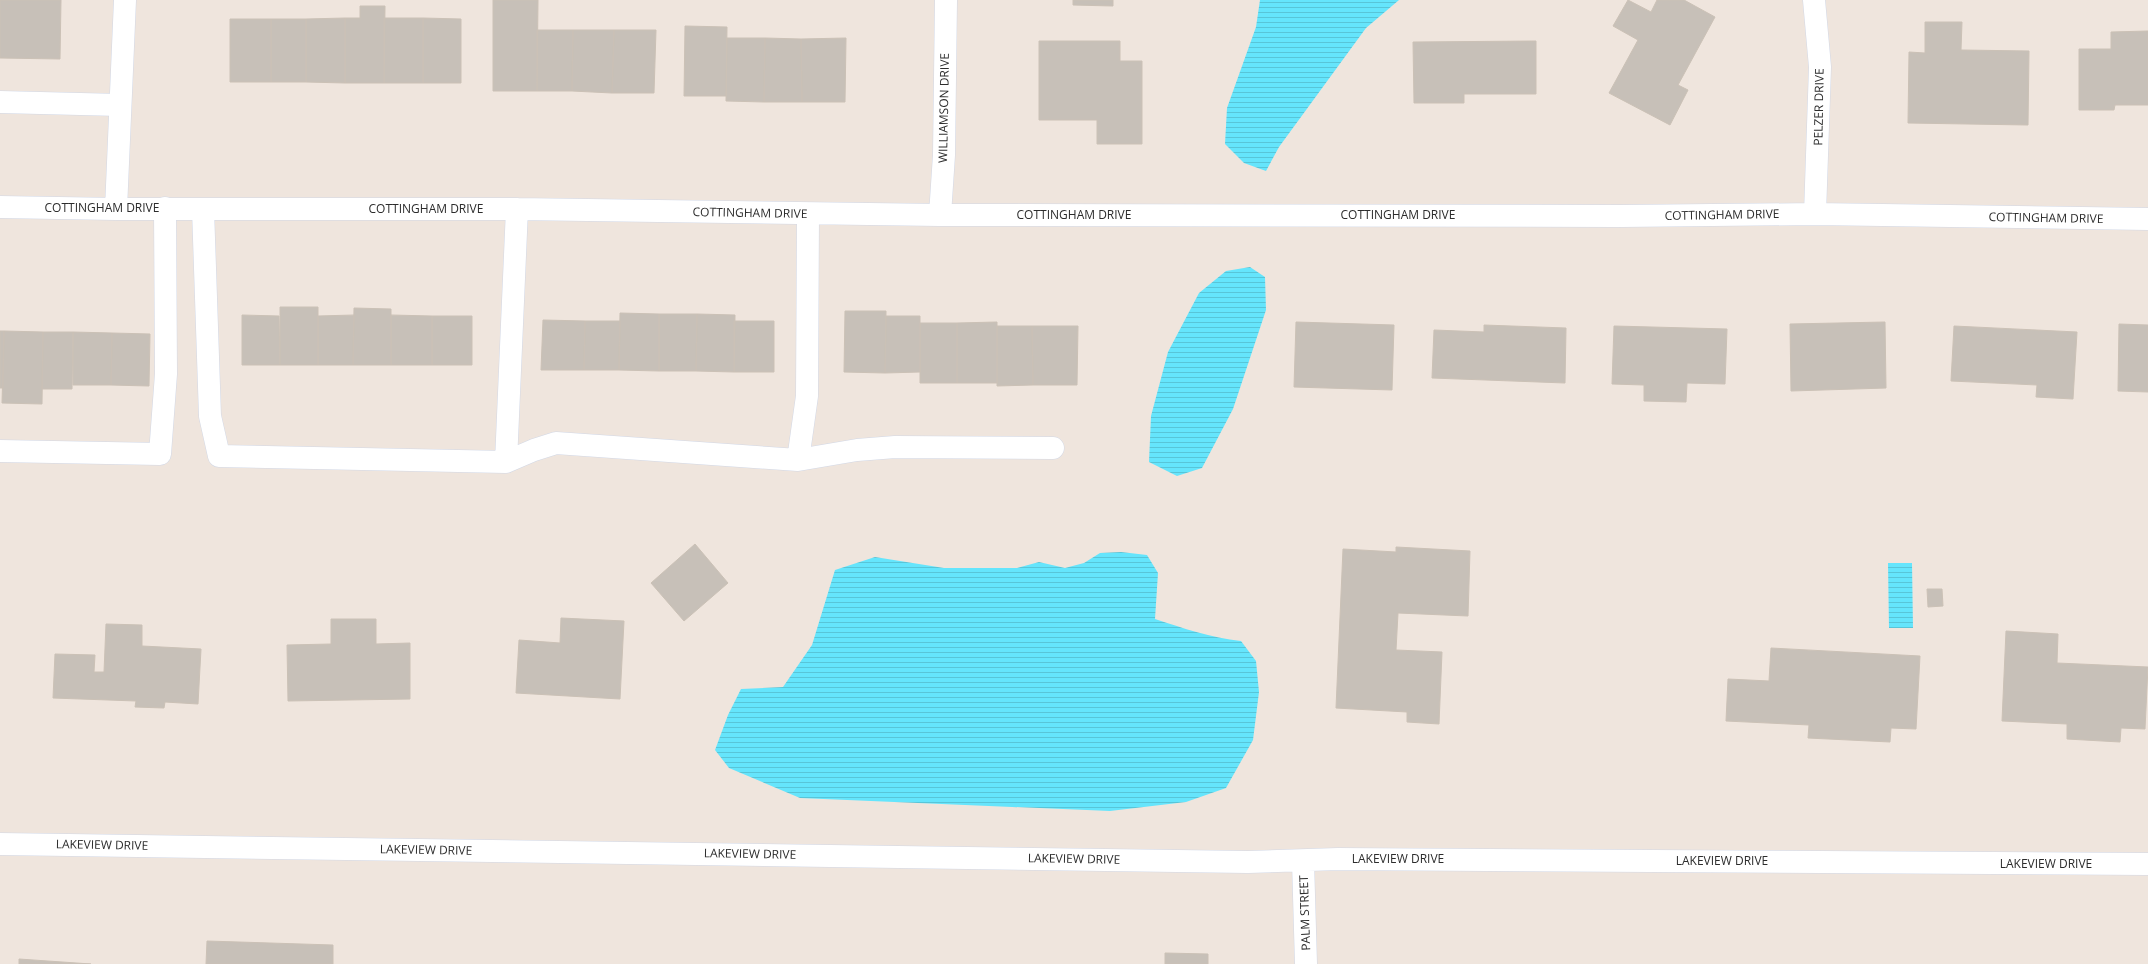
<svg xmlns="http://www.w3.org/2000/svg" width="2148" height="964" font-family="'Open Sans',sans-serif">
	<style>
		.water { fill: url(#water-rules) }
		.building { fill: #c7c0b8; stroke: #cbc1b6 }
		.lines { fill: none; stroke-linecap: round; stroke-linejoin: round }
		.minor-casing { stroke: #d2d8e6; stroke-width: 23 }
		.minor { stroke: #fff; stroke-width: 22 }
		.labels { text-anchor: middle; stroke-width: 3; stroke-linejoin: round; paint-order: stroke }
		.street-label { font-size: 12px; fill: #2c2c2c; stroke: #fff }
	</style>
	<defs>
		<pattern id="water-rules" width="6" height="5" patternUnits="userSpaceOnUse"><rect width="6" height="5" fill="#65e5fc"/><path d="M0 2.5h6" fill="none" stroke="#58c5d8"/></pattern>
	</defs>
	<rect width="100%" height="100%" fill="#efe5dd"/>
	<path class="water" d="M1260,0H1399L1366,28L1279,147L1266,171L1244,163L1225,144L1227,108L1256,27Z
		M1250,267L1265,277L1266,310L1233,409L1202,468L1177,476L1149,462L1151,416L1168,352L1199,293L1226,271Z
		M1121,552L1147,555L1158,573L1155,619C1183,628 1211,638 1241,641L1256,661L1259,692L1253,740L1226,788L1186,802L1110,811L800,798L729,768L715,750L728,715L741,689L783,687L812,645L835,570L875,557L944,568H1017L1039,562L1065,568L1084,563L1100,553Z
		M1888,563H1912L1913,628H1889Z"/>
	<path class="building" d="M0,0H61L60,59L0,58Z
		M493,0H538L537,91H493Z
		M1073,0H1113V6L1073,5Z
		M1628,0L1651,12L1657,0H1684L1715,17L1678,85L1688,90L1670,125L1609,93L1638,40L1613,26Z
		M360,6H385L384,83H345V18H360Z
		M345,18V83L306,82V19Z
		M384,18H423V83H384Z
		M423,18L461,19V83H423Z
		M230,19H271V82H230Z
		M271,19H306V82H271Z
		M1925,22H1962L1961,50L2029,51L2028,125L1908,123L1909,52L1925,53Z
		M685,26L727,27L726,96H684Z
		M537,30H573L572,91H537Z
		M573,30H614L612,93L572,91Z
		M614,30H656L654,93H612Z
		M2148,31V105H2115L2114,110H2079V49H2111V32Z
		M727,38H765L764,102L726,101Z
		M765,38L801,39L802,102H764Z
		M846,38L845,102H802L801,39Z
		M1039,41H1120V61H1142V144H1097V120H1039Z
		M1536,41V94H1464V103H1414L1413,42Z
		M280,307H318V365H280Z
		M354,308L391,309V365H353Z
		M845,311H886L885,373L844,372Z
		M620,313L659,314V371L619,370Z
		M659,314H697L696,371H659Z
		M697,314L735,315L734,372L696,371Z
		M242,315L279,316L280,365H242Z
		M354,315L353,365H318V316Z
		M391,315L432,316V365H391Z
		M432,316H472V365H432Z
		M886,316H920V372L885,373Z
		M543,320L585,321L584,370H541Z
		M585,321H620L619,370H584Z
		M734,321H774V372H734Z
		M997,322V383H957V323Z
		M1296,322L1394,325L1392,390L1294,387Z
		M1885,322L1886,388L1791,391L1790,324Z
		M920,323H957V383H920Z
		M2119,324L2148,325V392L2118,391Z
		M1484,325L1566,328L1565,383L1432,378L1434,330L1484,332Z
		M997,326H1032L1033,385L997,386Z
		M1032,326H1078L1077,385H1033Z
		M1614,326L1727,329L1725,384L1687,383L1686,402L1644,401V385L1612,384Z
		M1954,326L2077,332L2073,399L2036,397L2037,385L1951,381Z
		M0,331H4L3,388H0Z
		M4,331L43,332L42,404L2,403Z
		M43,332H73L72,389H42Z
		M73,332L112,333L111,385H73Z
		M112,333L150,334L149,386L111,385Z
		M695,544L728,583L684,621L651,583Z
		M1396,547L1470,551L1468,616L1398,613L1396,650L1442,652L1439,724L1407,722V712L1336,708L1343,549L1396,552Z
		M1927,589H1942L1943,606L1928,607Z
		M561,618L624,621L620,699L516,693L519,640L560,643Z
		M331,619H376V644L410,643V699L288,701L287,645L331,644Z
		M106,624L142,625V646L201,649L198,704L165,702L164,708L135,707L136,701L53,698L55,654L95,655L94,672H104Z
		M2006,631L2058,634L2057,663L2148,667L2145,729L2121,728L2120,742L2067,739V724L2002,721Z
		M1771,648L1920,656L1916,729L1891,728L1890,742L1808,738L1809,725L1726,721L1728,679L1769,681Z
		M207,941L333,945V964H206Z
		M1165,953L1208,954V964H1165Z
		M19,959L91,964H19Z"/>
	<g class="lines">
		<g class="minor-casing">
			<path id="minor" d="M1814,0L1820,67L1815,214
				M0,102L120,105
				M0,207L116,209H517L940,215L1621,216L1815,214L2148,219
				M116,209L125,0
				M203,209L210,416L219,456L506,462L534,450L556,443L798,460L857,450L895,447L1053,448
				M940,215L944,155L946,0
				M0,451L160,454L166,374L165,208
				M798,460L807,396L808,214
				M506,462L517,209
				M0,844L1248,862L1338,859L2148,864
				M1303,861L1306,964"/>
		</g>
		<use href="#minor" class="minor"/>
	</g>
	<g class="labels">
		<g class="street-label">
			<text transform="translate(1819 107) rotate(-89)" y="4">PELZER DRIVE</text>
			<text transform="translate(944 108) rotate(-89)" y="4">WILLIAMSON DRIVE</text>
			<text x="102" y="212">COTTINGHAM DRIVE</text>
			<text x="426" y="213">COTTINGHAM DRIVE</text>
			<text transform="translate(750 213) rotate(1)" y="4">COTTINGHAM DRIVE</text>
			<text x="1074" y="219">COTTINGHAM DRIVE</text>
			<text x="1398" y="219">COTTINGHAM DRIVE</text>
			<text transform="translate(1722 215) rotate(-1)" y="4">COTTINGHAM DRIVE</text>
			<text transform="translate(2046 218) rotate(1)" y="4">COTTINGHAM DRIVE</text>
			<text transform="translate(102 845) rotate(1)" y="4">LAKEVIEW DRIVE</text>
			<text transform="translate(426 850) rotate(1)" y="4">LAKEVIEW DRIVE</text>
			<text transform="translate(750 854) rotate(1)" y="4">LAKEVIEW DRIVE</text>
			<text transform="translate(1074 859) rotate(1)" y="4">LAKEVIEW DRIVE</text>
			<text x="1398" y="863">LAKEVIEW DRIVE</text>
			<text x="1722" y="865">LAKEVIEW DRIVE</text>
			<text x="2046" y="868">LAKEVIEW DRIVE</text>
			<text transform="translate(1305 913) rotate(-92)" y="4">PALM STREET</text>
		</g>
	</g>
</svg>
